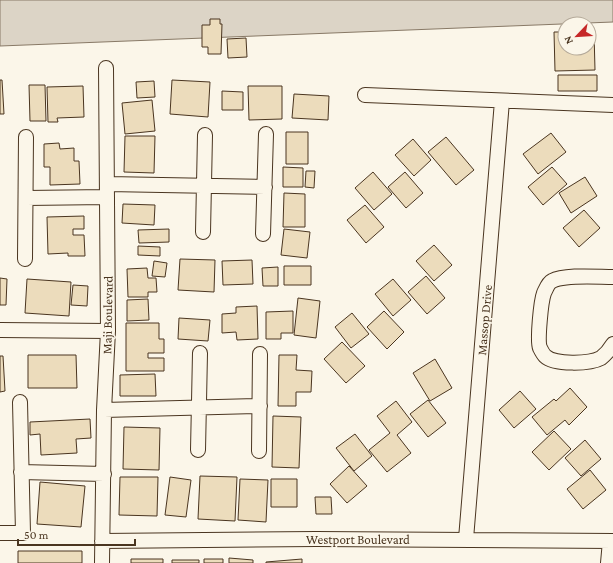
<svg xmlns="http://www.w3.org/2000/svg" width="613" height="563" font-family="'Crimson Pro',serif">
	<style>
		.water { fill: #dcd4c6; stroke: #887966 }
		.building { fill: #ecdcbc; stroke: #4a3520 }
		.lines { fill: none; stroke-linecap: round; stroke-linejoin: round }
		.minor-casing { stroke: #4a3520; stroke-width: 16 }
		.minor { stroke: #fbf6e9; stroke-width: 14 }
		.labels { text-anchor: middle; stroke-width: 3; stroke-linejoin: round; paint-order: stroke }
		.street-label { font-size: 13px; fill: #4a3520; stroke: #fbf6e9 }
	</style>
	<rect width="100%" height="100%" fill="#fbf6e9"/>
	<path class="water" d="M0,0H613V22L0,46Z"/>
	<path class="building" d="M210,19H220V24H222L221,54H208V47H202V25H210Z
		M554,32H565V48H589V32H594L595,70L555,71Z
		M246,38L247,57L228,58L227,39Z
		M558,75H597V91H558Z
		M0,80H2L4,114H0Z
		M172,80L210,82L208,117L170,114Z
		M154,81L155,97L137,98L136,82Z
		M29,85H45L46,121H30Z
		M83,86L84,117L57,118L58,122H48L47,87Z
		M248,86H282V119L249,120Z
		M222,91L243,92V110H222Z
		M294,94L329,96L328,120L292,118Z
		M152,100L155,131L125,134L122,103Z
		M286,132H308V164H286Z
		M551,133L566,152L538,174L523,154Z
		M125,136H155L154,173L124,172Z
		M446,137L474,170L456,185L428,152Z
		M413,139L431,160L414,176L395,155Z
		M59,143L60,149L74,148V161H79L80,184L50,185V167H44V144Z
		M283,167L303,168V187H283Z
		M552,167L567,184L543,205L528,187Z
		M306,171H315L314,188L305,187Z
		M373,172L392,194L374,210L355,188Z
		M405,172L423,193L406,208L388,187Z
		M585,177L597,196L571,213L559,193Z
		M284,193L305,194V227H283Z
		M123,204L155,205L154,225L122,223Z
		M365,205L384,227L366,243L347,220Z
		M584,210L600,228L579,247L563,228Z
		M84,216V229H73V235H84L85,256H68V253L48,254L47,217Z
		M169,229V242L139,243L138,230Z
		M284,229L310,232L307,258L281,255Z
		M434,245L452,265L434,281L416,261Z
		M138,246L160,247V256L138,255Z
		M180,259L215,260L214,292L178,290Z
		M252,260L253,284L223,285L222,261Z
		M154,261L167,263L165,277L152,276Z
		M284,266H311V285H284Z
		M278,267V286H263L262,268Z
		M147,268L148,278H156L157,292H148V297H128L127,269Z
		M426,276L445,298L427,314L408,292Z
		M0,278L7,279L6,305H0Z
		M27,279L71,282L69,316L25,313Z
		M393,279L411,300L393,316L375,294Z
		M73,285L88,286L87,306L71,305Z
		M298,298L320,301L316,338L294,335Z
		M148,299L149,320L127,321V300Z
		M257,306L258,339L237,340L236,332L222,333V314L236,313V307Z
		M293,311V333H281V339H266V312Z
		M384,311L404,332L387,349L367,327Z
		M352,313L369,334L351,348L335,327Z
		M179,318L210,320L208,341L178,339Z
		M126,323H159V339H164V353H148V358H164V371H126Z
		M342,342L365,366L346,383L324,359Z
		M28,355H76L77,388H28Z
		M279,355H297L296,370L312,371L311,392H296V406H278Z
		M0,356H3L5,391L0,392Z
		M435,359L452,388L430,401L413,373Z
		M155,374L156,396H120V375Z
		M570,388L587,407L569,425L565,420L547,435L532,417L554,399L556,401Z
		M520,391L536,409L514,428L499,410Z
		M428,400L446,423L428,437L410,414Z
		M396,401L412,422L397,435L411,453L387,472L369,450L390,433L377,416Z
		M273,416L301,417L299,468L272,467Z
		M90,419L91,438L76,439L77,453L41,455L40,434L30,435V422Z
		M124,427L160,428L159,470L123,469Z
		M554,431L571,449L549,470L532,452Z
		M355,434L372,456L354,471L336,448Z
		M585,440L601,459L581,476L565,458Z
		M349,466L367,486L347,503L330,484Z
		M590,470L606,490L583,509L567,489Z
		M200,476L237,477L235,521L198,519Z
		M120,477H158L157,516L119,515Z
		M170,477L191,480L186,517L165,515Z
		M240,479L268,480L266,522L238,520Z
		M271,479H297V507H271Z
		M40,482L85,486L81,527L37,524Z
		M315,497H331L332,514H316Z
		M18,551H82V563H18Z
		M229,558L253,560V563H229Z
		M131,559H163V563H131Z
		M204,559H223V563H204Z
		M302,559V563H266V562Z
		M172,560H199V563H172Z"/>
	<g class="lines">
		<g class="minor-casing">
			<path id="minor" d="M365,95L613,105
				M108,184L265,187
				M26,198L107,197
				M203,232L205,135
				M263,234L266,134
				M25,259L26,137
				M613,277C598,277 565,274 552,281C548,283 546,289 544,293C541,301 537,341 540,348C541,350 543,354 545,356C554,365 590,364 601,358C606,354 610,349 613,344
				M0,330L108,331
				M104,410L260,406
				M198,450L200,353
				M259,451L260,354
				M21,472L104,474
				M0,533H23L20,402
				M466,539L502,101
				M102,541L316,539L613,541
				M102,563L104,410L108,331L106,68
				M608,563L610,541"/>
		</g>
		<use href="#minor" class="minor"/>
	</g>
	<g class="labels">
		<g class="street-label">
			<text transform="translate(107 315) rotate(-89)" y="5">Maji Boulevard</text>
			<text transform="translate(484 320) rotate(-85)" y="5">Massop Drive</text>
			<text x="358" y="544">Westport Boulevard</text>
		</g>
	</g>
	<g transform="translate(577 36) rotate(245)"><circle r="19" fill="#fbf6e9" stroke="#b4a999"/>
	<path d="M0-3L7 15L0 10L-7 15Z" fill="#c62828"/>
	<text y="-6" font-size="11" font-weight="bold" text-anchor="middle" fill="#4a3520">N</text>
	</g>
	<path d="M18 539v6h117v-6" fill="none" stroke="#4a3520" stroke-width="2"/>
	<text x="24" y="539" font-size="12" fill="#4a3520" stroke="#fbf6e9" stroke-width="3" paint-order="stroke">50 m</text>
</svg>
